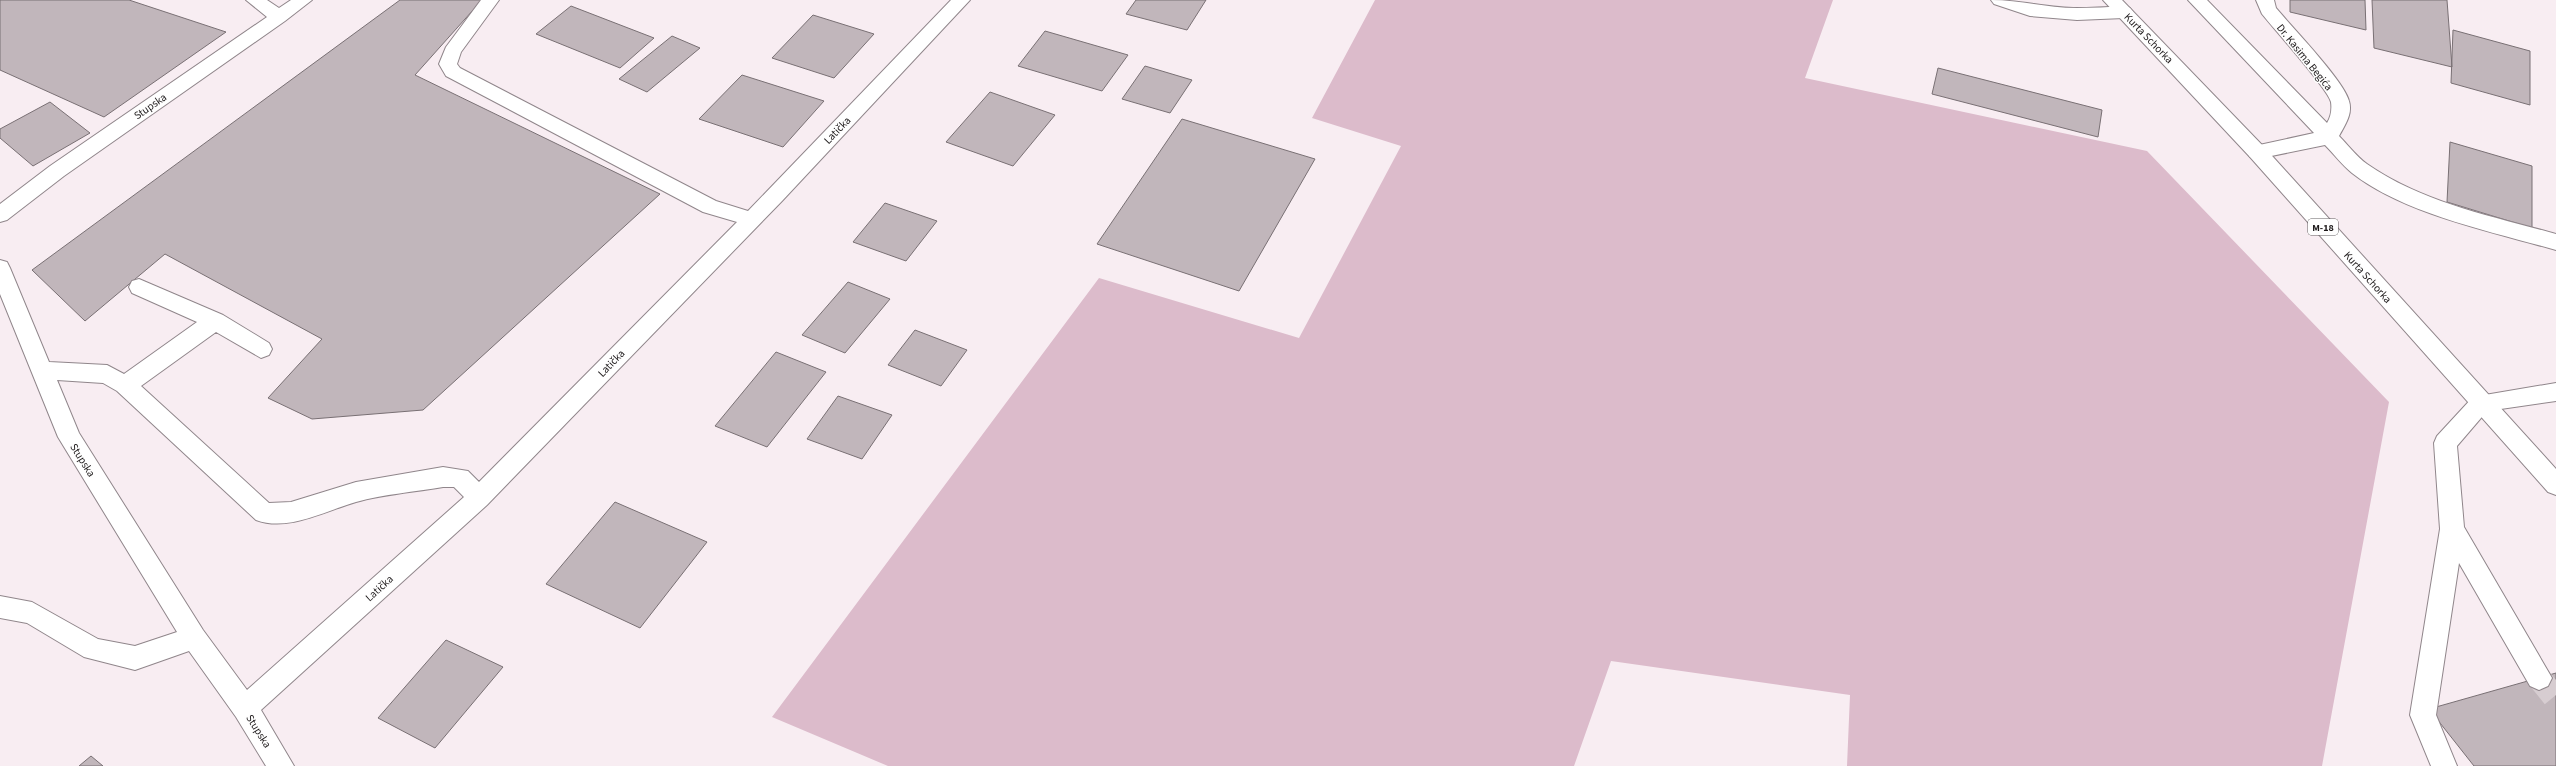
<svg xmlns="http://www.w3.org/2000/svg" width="2556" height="766" font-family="'Source Sans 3',sans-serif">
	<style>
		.green { fill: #dcbbcb }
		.building { fill: #c1b6bb; stroke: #797074 }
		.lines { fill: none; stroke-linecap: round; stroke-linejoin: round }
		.minor-tunnel { stroke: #d7cdd1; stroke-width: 24; stroke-dasharray: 24 12; stroke-linecap: butt }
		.minor-casing { stroke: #90868b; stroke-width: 2 }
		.major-casing { stroke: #90868b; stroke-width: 2 }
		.minor { fill: #fff; fill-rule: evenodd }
		.major { fill: #fff; fill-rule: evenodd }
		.labels { text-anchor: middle; stroke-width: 3; stroke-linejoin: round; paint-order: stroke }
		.shield { fill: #fefefe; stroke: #605d5e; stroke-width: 1 }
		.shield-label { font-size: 10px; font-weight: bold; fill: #1c1819 }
		.street-label { font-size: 11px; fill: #1c1819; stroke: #fefefe }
	</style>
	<rect width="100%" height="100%" fill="#f8edf2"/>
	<path class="green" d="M1375,0H1833L1805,78L2147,151L2389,402L2322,766H1847L1850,695L1611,661L1574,766H888L772,717L1099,278L1299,338L1401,146L1312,118Z"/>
	<path class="building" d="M0,0H129L226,32L104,117L0,70Z
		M400,0H482L415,75L660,194L423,410L312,419L268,398L322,339L165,254L85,321L32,270Z
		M1136,0H1206L1187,30L1126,14Z
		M2290,0H2365L2366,30L2290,12Z
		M2372,0H2447L2452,67L2374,48Z
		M571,6L654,38L620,68L536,34Z
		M813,15L874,34L834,78L772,58Z
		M2453,30L2530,51V105L2451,83Z
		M1045,31L1128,55L1102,91L1018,66Z
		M672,36L700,48L647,92L619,79Z
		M1145,66L1192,80L1170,113L1122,99Z
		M1938,68L2102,110L2098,137L1932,94Z
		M742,75L824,101L783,147L699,119Z
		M990,92L1055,115L1013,166L946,142Z
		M50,102L90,133L33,166L0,138V129Z
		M1182,119L1315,159L1239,291L1097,244Z
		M2450,142L2532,166V228L2447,202Z
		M885,203L937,221L906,261L853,242Z
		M848,282L890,299L845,353L802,335Z
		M915,330L967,350L941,386L888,365Z
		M776,352L826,372L767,447L715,426Z
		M838,396L892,415L862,459L807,439Z
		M615,502L707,542L640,628L546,584Z
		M446,640L503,667L435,748L378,718Z
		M2556,673V766H2474L2429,709Z
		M91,756L103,766H79Z"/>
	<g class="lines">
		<path class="minor-tunnel" d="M2539,678L2556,699"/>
		<g class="minor-casing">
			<path id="minor" d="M246,0H267L279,8L291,0H312L285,21L64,176L7,220L0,222V204L50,166L267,17Z
				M481,0H499L461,52L457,64L460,68L716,201L748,211L951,0H970L782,201L487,505L261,710L294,766H266L236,717L189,651L135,670L84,657L27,623L0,618V596L32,602L98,639L135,646L177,632L58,437L0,294V260L7,262L10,268L49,362L107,365L124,374L197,322L132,293L129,287L132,281L139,279L223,315L269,343L272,349L269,355L261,358L216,332L141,386L269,503L291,502L356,482L443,467L468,471L479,482L737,222L703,212L446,76L439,64L446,47ZM57,380L103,383L117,391L256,520C288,532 325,511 356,502C384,494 415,492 443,487H454L464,497L247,690L203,630L79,433Z
				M1991,0C2020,0 2048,8 2077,8C2093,8 2109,7 2124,6L2130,8L2133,12L2130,16L2124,18L2077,20L2030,16L1994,4Z
				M2188,0H2207L2327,123C2331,117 2332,109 2331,102C2328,89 2274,29 2262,14L2256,0H2274L2276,8C2292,27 2344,81 2349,101C2353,114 2345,125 2339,136C2348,145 2357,157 2367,164C2423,203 2492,216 2556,234V250C2493,232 2404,214 2352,173C2342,165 2334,154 2325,145L2257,159L2250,157L2247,152L2250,147L2314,133Z
				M2556,383V401L2487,411L2457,446L2464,527L2552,678L2548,686L2539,690L2530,686L2459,563L2436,715L2457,766H2431L2410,715L2440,529L2434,443L2437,436L2473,397Z"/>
		</g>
		<g class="major-casing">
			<path id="major" d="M2103,0H2122L2264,147L2556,469V495L2548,492L2250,157Z"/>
		</g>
		<use href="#minor" class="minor"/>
		<use href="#major" class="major"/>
	</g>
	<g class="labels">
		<rect class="shield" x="2308" y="219" width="30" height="16" rx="3"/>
		<g class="shield-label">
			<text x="2323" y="231">M-18</text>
		</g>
		<g class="street-label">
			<text transform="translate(2149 38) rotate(46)" y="4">Kurta Schorka</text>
			<text transform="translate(2305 57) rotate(51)" y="4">Dr. Kasima Begića</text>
			<text transform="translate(150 106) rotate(-35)" y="4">Stupska</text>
			<text transform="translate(837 130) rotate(-46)" y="4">Latička</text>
			<text transform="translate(2368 277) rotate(48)" y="4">Kurta Schorka</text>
			<text transform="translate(611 363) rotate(-46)" y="4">Latička</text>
			<text transform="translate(83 460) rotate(58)" y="4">Stupska</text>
			<text transform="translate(379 588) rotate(-42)" y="4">Latička</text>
			<text transform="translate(259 731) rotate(58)" y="4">Stupska</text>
		</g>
	</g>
</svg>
